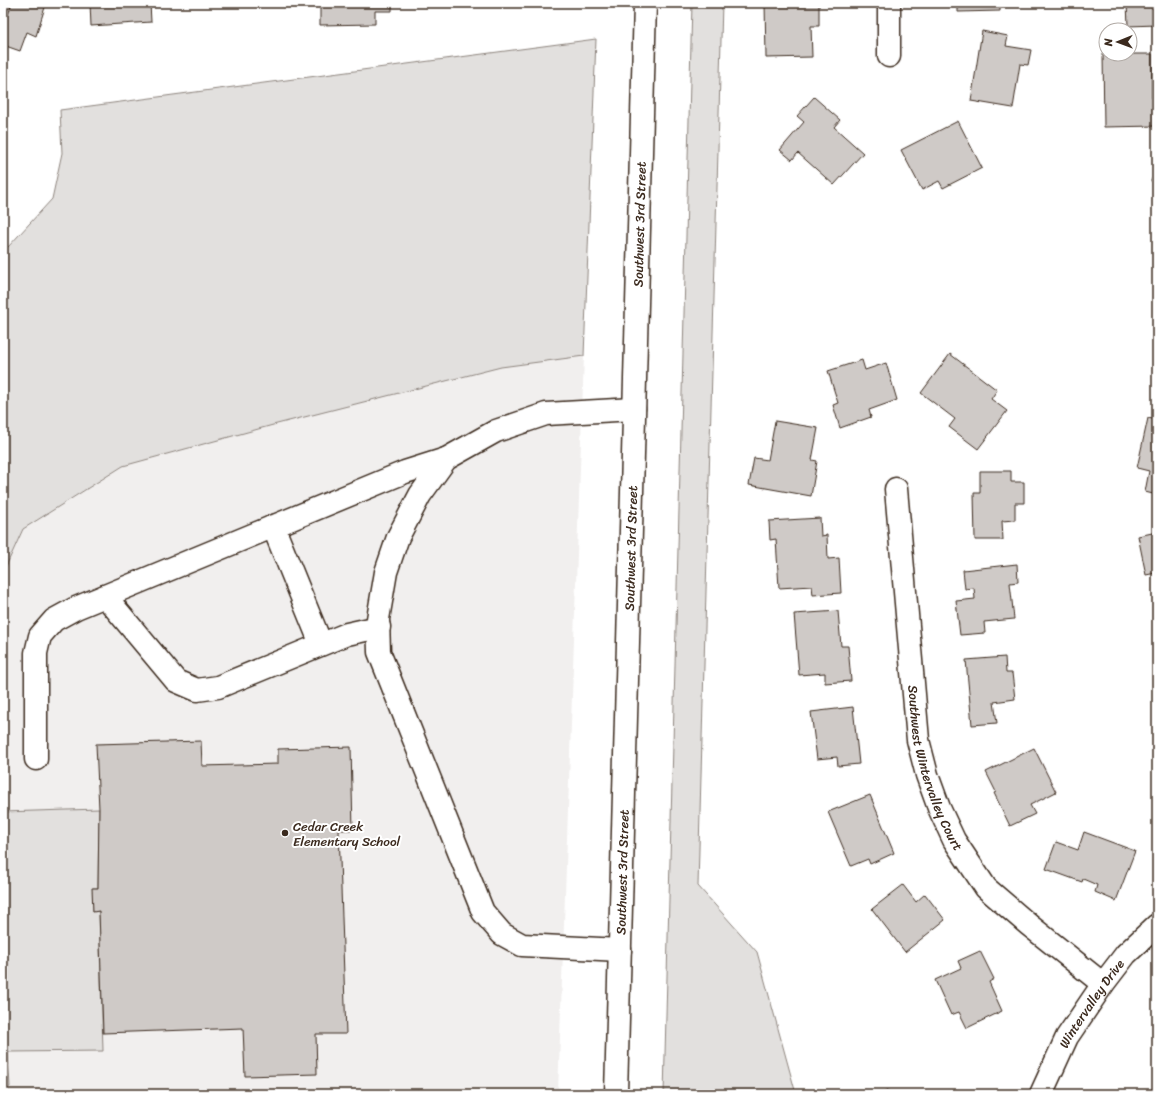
<svg xmlns="http://www.w3.org/2000/svg" width="1160" height="1097" font-family="Sriracha,sans-serif">
	<style>
		.built { fill: #f1efee }
		.green { fill: #e2e0de; stroke: #8e857e }
		.building { fill: #cfcac7; stroke: #3b2a1e }
		.lines { fill: none; stroke-linecap: round; stroke-linejoin: round }
		.minor-casing { stroke: #3b2a1e; stroke-width: 25 }
		.major-casing { stroke: #3b2a1e; stroke-width: 25 }
		.minor { stroke: #fff; stroke-width: 22 }
		.major { stroke: #fff; stroke-width: 22 }
		.poi-dot { fill: #3b2a1e; stroke: #fff; stroke-width: 1.5 }
		.labels { text-anchor: middle; stroke-width: 4; stroke-linejoin: round; paint-order: stroke }
		.street-label { font-size: 13px; fill: #3b2a1e; stroke: #fff }
		.poi-label { font-size: 13px; fill: #3b2a1e; stroke: #fff; text-anchor: start }
	</style>
	<rect width="100%" height="100%" fill="#fff"/>
	<filter id="ink" filterUnits="userSpaceOnUse"><feTurbulence type="fractalNoise" baseFrequency=".025" numOctaves="2"/><feDisplacementMap in="SourceGraphic" scale="8" xChannelSelector="R" yChannelSelector="G"/><feConvolveMatrix kernelMatrix="1 2 1 2 8 2 1 2 1" color-interpolation-filters="sRGB"/></filter>
	<g filter="url(#ink)">
		<path class="built" d="M584,356L558,1094H3V573L23,529L123,466L273,425L501,367Z"/>
		<path class="green" d="M692,3H722L698,886L757,952L796,1094H664Z
			M596,39L584,356L501,367L273,425L123,466L23,529L3,573V247H8L52,199L62,153L60,110Z
			M99,809L98,888H93V911H99L103,1051L8,1052L10,1087L3,1088V812Z"/>
		<path class="building" d="M12,3H42L46,4L36,36L27,32L20,51L3,45V13L8,15Z
			M90,3H150L151,22L91,26Z
			M320,3H392V11H375V24L320,25Z
			M765,3H819V26H811L812,57L766,58Z
			M958,3H1000V11L958,12Z
			M1127,3H1157V25L1128,26Z
			M982,31L1008,36L1006,46L1031,50L1028,65L1020,64L1013,108L971,101Z
			M1103,54H1152V98L1157,97V126L1104,127Z
			M814,97L840,120L834,127L863,153L834,185L798,153L792,160L780,150L804,122L797,116Z
			M958,121L982,168L943,188L939,181L922,190L901,150Z
			M1157,168V184L1151,181Z
			M950,354L997,390L991,399L1007,411L978,449L949,427L955,419L921,393Z
			M862,360L865,370L886,363L897,400L869,410L871,417L840,428L833,405L838,403L828,371Z
			M1148,418L1157,420V495L1145,492L1149,471L1137,468Z
			M775,421L818,428L812,460L817,461L811,496L749,485L754,458L768,460Z
			M980,471H1011V482H1024V503H1015V520L1002,521L1003,540H975L974,493H980Z
			M820,518L821,536L827,535L828,559L839,558L841,593L813,595L812,586L779,588L776,539L770,540L769,521Z
			M1157,532V578L1156,573L1146,575L1138,536Z
			M1017,564L1018,582L1010,583L1014,619L984,622L985,633L960,635L956,601L975,599L974,588L965,589L963,570Z
			M838,611L841,646H848L851,681L825,683V673L799,675L794,614Z
			M1005,657L1006,673H1012L1015,699L994,702L997,723L972,725L966,660Z
			M853,707L859,764L838,766L837,757L817,759L811,712Z
			M201,741L202,766L278,764V749L351,747L353,830H339L346,1034H316L317,1074L245,1076L243,1028L103,1033L99,911L93,912L92,888H98L99,809L96,744Z
			M1034,748L1056,792L1030,805L1035,814L1010,826L994,793L996,792L986,772Z
			M870,795L894,853L870,864L868,859L851,866L828,812Z
			M1084,832L1135,851L1116,901L1095,892L1097,885L1083,879L1082,882L1046,869L1056,842L1078,850Z
			M903,885L916,902L925,894L945,920L905,952L872,909Z
			M980,951L994,979L989,982L1002,1011L967,1028L959,1012L951,1015L935,980L961,968L958,961Z
			M886,1090L895,1094H884Z"/>
		<g class="lines">
			<g class="minor-casing">
				<g id="minor">
					<path d="M889,56V3"/>
					<path id="s1" d="M896,489L918,740L927,775L939,808L954,840L986,888L1029,925L1103,984"/>
					<path d="M273,526L321,644"/>
					<path d="M105,596L176,681L197,690L218,687L347,634L379,627"/>
					<path d="M36,759V653L40,636L54,620L76,608L405,472L446,459"/>
					<path d="M620,950L522,945L502,934L483,912L379,652L378,619L386,572L398,537L420,495L446,459L496,431L546,414L634,409"/>
					<path id="s2" d="M1041,1094L1067,1037L1103,984L1126,954L1157,925"/>
				</g>
			</g>
			<g class="major-casing">
				<g id="major">
					<path id="s3" d="M616,1094L645,3"/>
				</g>
			</g>
			<use href="#minor" class="minor"/>
			<use href="#major" class="major"/>
		</g>
	</g>
	<circle class="poi-dot" cx="285" cy="833" r="4"/>
	<g class="labels">
		<g class="street-label">
			<text dy="5" stroke="none"><textPath href="#s3" startOffset="870">Southwest 3rd Street</textPath></text>
			<text dy="5" stroke="none"><textPath href="#s3" startOffset="546">Southwest 3rd Street</textPath></text>
			<text dy="5" stroke="none"><textPath href="#s1" startOffset="283">Southwest Wintervalley Court</textPath></text>
			<text dy="5" stroke="none"><textPath href="#s3" startOffset="222">Southwest 3rd Street</textPath></text>
			<text dy="5" stroke="none"><textPath href="#s2" startOffset="104">Wintervalley Drive</textPath></text>
		</g>
		<g class="poi-label">
			<text x="293" y="831">Cedar Creek<tspan x="293" dy="15">Elementary School</tspan></text>
		</g>
	</g>
	<rect width="1160" height="1097" fill="none" stroke="#fff" stroke-width="16"/>
	<rect x="8" y="8" width="1144" height="1081" fill="none" stroke="#3b2a1e" stroke-width="1.5" filter="url(#ink)"/>
	<g transform="translate(1118 42) rotate(269)"><circle r="19" fill="#ffffff" stroke="#b1aaa5"/>
	<path d="M0-3L7 15L0 10L-7 15Z" fill="#3b2a1e"/>
	<text y="-6" font-size="11" font-weight="bold" text-anchor="middle" fill="#3b2a1e">N</text>
	</g>
</svg>
